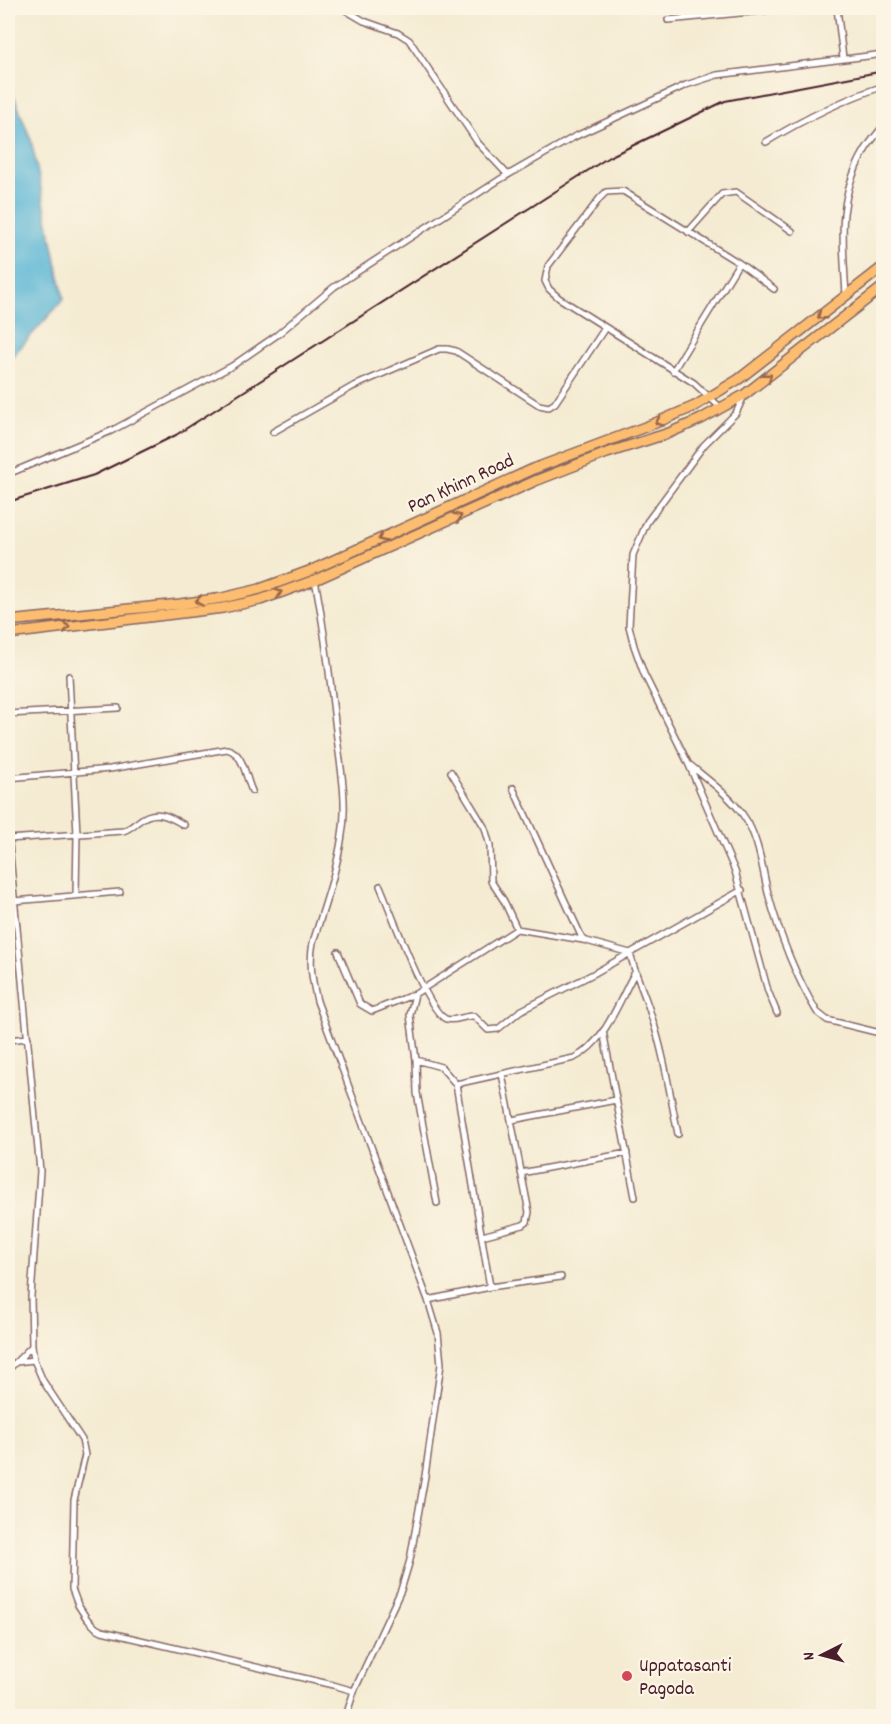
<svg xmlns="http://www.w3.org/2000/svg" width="891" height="1724" font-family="Dekko,sans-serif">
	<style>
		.water { fill: #58b5d6; stroke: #516a80; stroke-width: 1.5 }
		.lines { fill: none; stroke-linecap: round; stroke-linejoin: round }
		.minor-casing { stroke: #866665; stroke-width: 8 }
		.primary-casing { stroke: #866665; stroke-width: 12 }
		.minor { stroke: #fff; stroke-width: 5 }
		.primary { stroke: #fcbd6f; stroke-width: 9 }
		.rail { stroke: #4a1f2b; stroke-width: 2 }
		.oneway { stroke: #9a664a }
		.poi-dot { fill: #d1495b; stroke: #fcf5e5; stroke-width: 2 }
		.labels { text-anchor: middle; stroke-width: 4.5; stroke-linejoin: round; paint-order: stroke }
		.street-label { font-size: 20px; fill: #4a1f2b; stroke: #fcf5e5 }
		.poi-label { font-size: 20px; fill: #4a1f2b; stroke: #fcf5e5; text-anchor: start }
	</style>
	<rect width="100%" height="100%" fill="#fcf5e5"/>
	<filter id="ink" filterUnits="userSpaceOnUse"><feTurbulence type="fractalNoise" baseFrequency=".0167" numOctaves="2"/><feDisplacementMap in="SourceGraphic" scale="12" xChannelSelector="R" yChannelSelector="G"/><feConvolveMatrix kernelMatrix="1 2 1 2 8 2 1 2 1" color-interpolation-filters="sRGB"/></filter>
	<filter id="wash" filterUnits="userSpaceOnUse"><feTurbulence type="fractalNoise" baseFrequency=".008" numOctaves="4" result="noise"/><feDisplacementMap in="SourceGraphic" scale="24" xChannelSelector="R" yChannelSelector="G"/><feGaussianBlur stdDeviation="1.35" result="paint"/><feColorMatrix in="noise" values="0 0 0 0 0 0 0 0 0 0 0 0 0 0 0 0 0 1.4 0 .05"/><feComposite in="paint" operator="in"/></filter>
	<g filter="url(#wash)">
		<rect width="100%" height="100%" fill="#f4ebd2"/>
		<path class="water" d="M8,81L31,140L64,299L8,361Z"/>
	</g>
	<g filter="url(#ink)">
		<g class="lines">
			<g class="minor-casing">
				<path id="minor" d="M342,8L364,21L398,33L409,40L478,143L508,175
					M837,8L843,58
					M668,20L791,8
					M766,142C804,119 841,100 884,86
					M688,232L722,194L736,192L792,231
					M846,295C843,242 836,200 864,152C869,143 877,134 884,125
					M673,371L739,263
					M744,396L736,413L704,445L647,522L633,555L629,626L634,646L644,674L688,763L735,871L768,991L777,1013
					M721,408L694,383L559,298L549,289L545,281L548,266L600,198L606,192L623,191L739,263L774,289
					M273,432L352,387L439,349H447L456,351L539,405L549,407L555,403L605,328
					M8,474L111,431L232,366L277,335L334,287L499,180L574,137L686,85L717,75L884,54
					M315,580C325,630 330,680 336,730C340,764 348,801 342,835C337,871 324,907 313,942C309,963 312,980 317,1001L428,1300L438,1333L441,1364L425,1476L410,1560L401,1590L354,1691L346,1716
					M69,676L77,834L76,895
					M8,714L118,708
					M690,765C708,780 730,796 743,815C759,837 762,868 768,893C779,933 796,977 817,1012L827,1020L884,1034
					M451,772L485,828L490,846L491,881L504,901L517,929
					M8,778L110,769L227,749C244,753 245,776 252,791
					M513,788L583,940
					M8,833L40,1171L31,1296L32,1346L34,1360L43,1381L82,1440L85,1455L74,1500L72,1589L78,1605L87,1619L96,1628L102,1631L333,1685L354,1691
					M8,839L123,831C130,829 133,825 139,821C155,808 169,816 184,825
					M380,886C390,909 427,1012 446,1019C455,1022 465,1015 474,1016L488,1030L498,1029L520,1011L593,974L742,890
					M14,901L120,892
					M338,952L360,1004L372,1011L415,994L517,929L583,940L630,953C635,975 645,994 651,1015C664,1053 670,1095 678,1134
					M415,994L410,1015L416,1060L417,1093L437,1203
					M603,1031L635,1197
					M8,1040L28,1038
					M416,1060L441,1067L456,1084L574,1058C605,1043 618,1003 634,974
					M456,1084L490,1287
					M512,1120L616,1100
					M521,1173L627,1153
					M482,1236L523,1225L527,1222L529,1212L502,1074
					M428,1300L490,1287L561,1277
					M16,1362L34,1360
					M8,1370L32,1346"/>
			</g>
			<g class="primary-casing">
				<path id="primary" d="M8,621L180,604L222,598L260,589L312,570L533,469L653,424L695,406L739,379L884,266
					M8,634L223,608L260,600L315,580L535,481L607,453L669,433L701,419L744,395L884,286"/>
			</g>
			<use href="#minor" class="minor"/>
			<use href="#primary" class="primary"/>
			<path class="rail" d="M8,502L94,475L176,435L609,157L725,101L884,71"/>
		</g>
		<defs><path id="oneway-chevron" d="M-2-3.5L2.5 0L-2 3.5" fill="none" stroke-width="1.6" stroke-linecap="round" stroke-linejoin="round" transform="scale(1.5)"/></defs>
		<g class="oneway">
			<use href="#oneway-chevron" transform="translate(821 316) rotate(142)"/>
			<use href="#oneway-chevron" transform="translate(768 377) rotate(-38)"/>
			<use href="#oneway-chevron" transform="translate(659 422) rotate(158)"/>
			<use href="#oneway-chevron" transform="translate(458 517) rotate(-25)"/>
			<use href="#oneway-chevron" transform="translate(382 538) rotate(155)"/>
			<use href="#oneway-chevron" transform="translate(278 593) rotate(-20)"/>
			<use href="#oneway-chevron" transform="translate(199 601) rotate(171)"/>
			<use href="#oneway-chevron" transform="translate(66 627) rotate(-6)"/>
		</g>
	</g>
	<circle class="poi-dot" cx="627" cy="1676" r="6"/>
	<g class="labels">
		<g class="street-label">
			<text transform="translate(460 482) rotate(-25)" y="7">Pan Khinn Road</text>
		</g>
		<g class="poi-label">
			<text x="639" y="1671">Uppatasanti<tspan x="639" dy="23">Pagoda</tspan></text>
		</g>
	</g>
	<rect width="891" height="1724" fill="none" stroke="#fcf5e5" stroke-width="30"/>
	<g transform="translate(822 1655) rotate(264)" stroke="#fcf5e5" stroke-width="4.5" paint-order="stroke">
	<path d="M0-4.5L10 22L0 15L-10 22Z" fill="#4a1f2b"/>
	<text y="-9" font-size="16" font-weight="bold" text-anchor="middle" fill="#4a1f2b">N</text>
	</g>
</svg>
